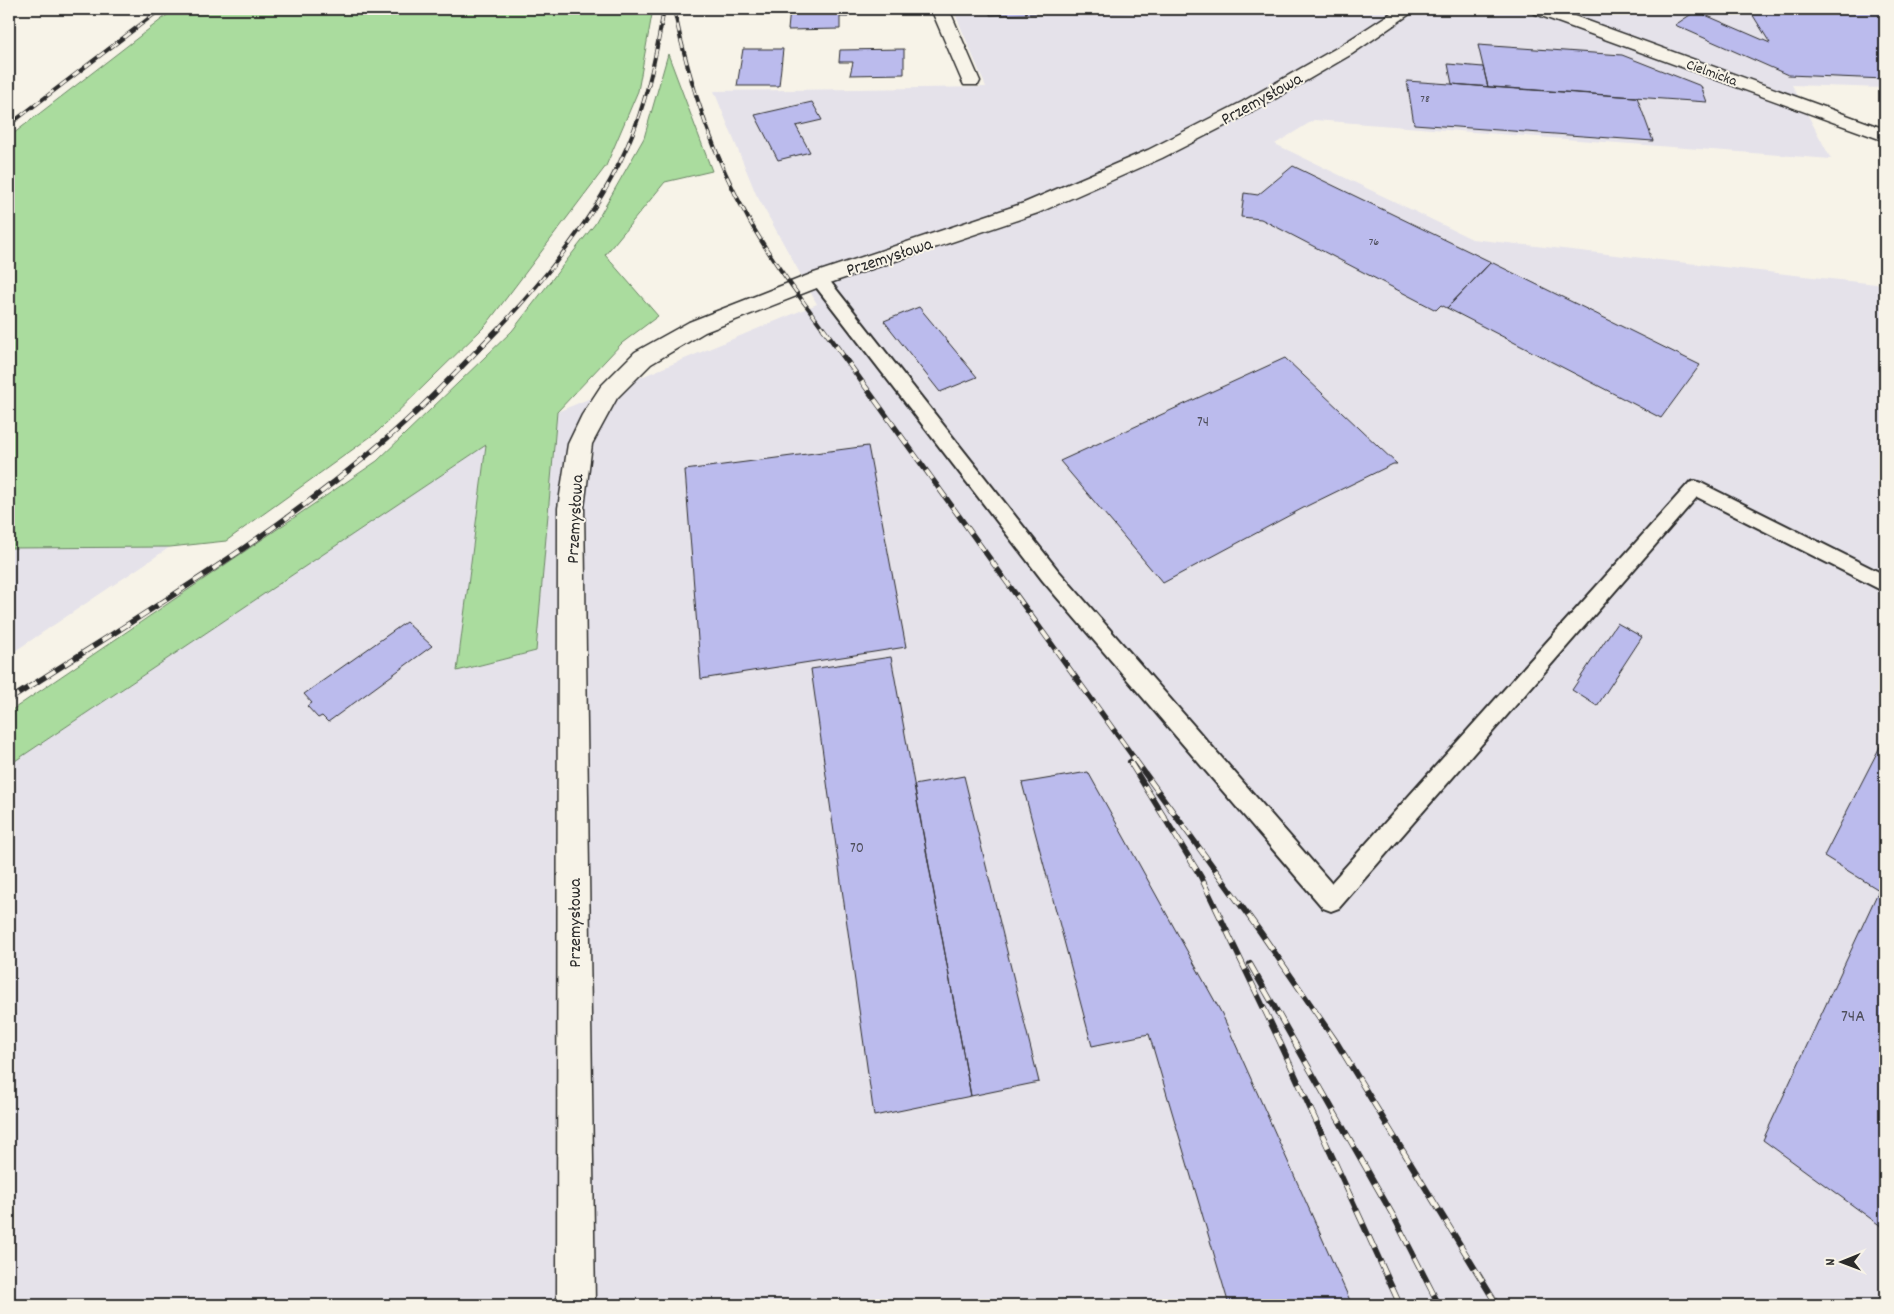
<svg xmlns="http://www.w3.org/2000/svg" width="1894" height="1314" font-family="Dekko,sans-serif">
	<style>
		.built { fill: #e5e2ea }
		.green { fill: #aadc9e; stroke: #6a8464 }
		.building { fill: #bbbbed; stroke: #2b2b2b }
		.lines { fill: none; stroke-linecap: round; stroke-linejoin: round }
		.lane-casing { stroke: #2b2b2b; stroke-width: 4 }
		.street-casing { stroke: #2b2b2b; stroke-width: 3 }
		.secondary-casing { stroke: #2b2b2b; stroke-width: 3 }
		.lane { fill: #f7f3e8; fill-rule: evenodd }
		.street { fill: #f7f3e8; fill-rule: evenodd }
		.secondary { fill: #f7f3e8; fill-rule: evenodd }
		.rail-far2-casing { stroke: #2b2b2b; stroke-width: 4 }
		.rail-far1-casing { stroke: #2b2b2b; stroke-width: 5.5 }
		.rail-casing { stroke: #2b2b2b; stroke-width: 6 }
		.rail-far2 { stroke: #f7f3e8; stroke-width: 2.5; stroke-dasharray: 8; stroke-linecap: butt }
		.rail-far1 { stroke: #f7f3e8; stroke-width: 4; stroke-dasharray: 11; stroke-linecap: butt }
		.rail { stroke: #f7f3e8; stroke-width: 4.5; stroke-dasharray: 14; stroke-linecap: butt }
		.labels { text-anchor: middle; stroke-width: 4; stroke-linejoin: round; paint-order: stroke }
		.far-number-label { font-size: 12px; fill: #4f4f5c }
		.far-street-label { font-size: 15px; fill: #2b2b2b; stroke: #f7f3e8 }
		.number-label { font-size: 15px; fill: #4f4f5c }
		.street-label { font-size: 18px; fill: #2b2b2b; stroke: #f7f3e8 }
		.near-number-label { font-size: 18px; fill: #4f4f5c }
	</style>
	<rect width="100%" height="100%" fill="#f7f3e8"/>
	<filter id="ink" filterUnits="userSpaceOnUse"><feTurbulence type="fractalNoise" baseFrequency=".02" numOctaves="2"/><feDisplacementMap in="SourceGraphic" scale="10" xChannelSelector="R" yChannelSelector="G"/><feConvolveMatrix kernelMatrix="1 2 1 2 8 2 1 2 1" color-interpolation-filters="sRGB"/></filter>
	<g filter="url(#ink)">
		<path class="built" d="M953,9H1885V88L1792,85L1831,159L1314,120L1275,144L1472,239L1885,285V1305H9V765L486,445L457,671L536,651L557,412L817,304L756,194L714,91L986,87Z
			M170,547L9,655V548Z"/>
		<path class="green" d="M175,9H653L638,91L606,166L486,325L377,432L226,541L170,547L9,548V137Z
			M668,54L712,171L665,182L605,255L658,316L622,343L557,412L536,651L457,671L486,445L9,765V712L377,461L512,331L595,224L644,138Z"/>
		<path class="building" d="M790,9H848V17H840V29L788,30Z
			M990,9H1026V14L990,15Z
			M1026,9H1253L1026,14Z
			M1749,9H1885V79L1788,75L1675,25L1696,11L1770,43Z
			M1478,45L1622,55L1701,86L1707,102L1488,87Z
			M743,49H783L779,86H737Z
			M904,49V74L850,75L853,62H839L840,50Z
			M1448,64L1483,67L1488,87L1452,84Z
			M1407,81L1637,97L1653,141L1414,124Z
			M812,102L822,120L796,126L810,152L778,160L755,115Z
			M1293,166L1491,262L1447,308L1441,305L1436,310L1261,219L1241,217L1244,193L1258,195Z
			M1491,262L1700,365L1661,418L1447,308Z
			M919,307L977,377L940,392L884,321Z
			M1285,358L1397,464H1393L1307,506L1163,583L1060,461Z
			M868,446L906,647L701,679L685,470Z
			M406,622L432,646L328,722L322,716L318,718L307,706L312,703L304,694Z
			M1617,623L1642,637L1597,706L1572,690Z
			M891,657L971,1096L874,1116L811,669Z
			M1885,737V1229L1763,1140L1879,890L1824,856Z
			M1088,772L1222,1014L1352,1305H1229L1149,1034L1092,1046L1022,783Z
			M964,776L1039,1082L971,1096L914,785Z"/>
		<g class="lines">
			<g class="lane-casing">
				<path id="lane" d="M819,274L825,275L1057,569L1331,883L1689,483L1695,481L1701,483L1885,575V592L1697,497L1339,908L1331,911L1323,908L1043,581L813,283L811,279L813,275Z"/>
			</g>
			<g class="street-casing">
				<path id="street" d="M931,9H949L980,81L978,85H964L962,81Z
					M1530,9H1555L1885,129V141L1533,13Z"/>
			</g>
			<g class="secondary-casing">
				<path id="secondary" d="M1397,9H1417L1352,54L1256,110L1162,158L1038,213L827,284L705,332L651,364L617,398L592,444L584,508L595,1305H557L558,508L568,444L582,415L601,386L635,352L689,322L811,274L1024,203L1148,150L1242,102L1340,46Z"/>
			</g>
			<use href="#lane" class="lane"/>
			<use href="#street" class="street"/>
			<use href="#secondary" class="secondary"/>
			<g class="rail-far2-casing">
				<path id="rail-far2" d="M674,9C689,82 712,154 749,220C770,258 798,294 824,330
					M9,125L161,9
					M497,330C552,272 605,205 634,130C649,91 657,50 664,9"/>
			</g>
			<g class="rail-far1-casing">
				<path id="rail-far1" d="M823,328L1134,758
					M9,700C137,617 270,540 385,440C425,406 462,366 499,328"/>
			</g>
			<g class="rail-casing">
				<path id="rail" d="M1133,757L1261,933L1337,1043L1497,1305
					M1130,762L1201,877L1279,1040L1400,1305
					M1250,964L1395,1219L1439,1305"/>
			</g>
			<use href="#rail-far2" class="rail-far2"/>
			<use href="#rail-far1" class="rail-far1"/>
			<use href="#rail" class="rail"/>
		</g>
	</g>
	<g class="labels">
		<g class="far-number-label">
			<text x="1425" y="102">78</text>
			<text x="1374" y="245">76</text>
		</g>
		<g class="far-street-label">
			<text transform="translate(1712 72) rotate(20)" y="5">Cielmicka</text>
		</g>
		<g class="number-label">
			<text x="1203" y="426">74</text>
			<text x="857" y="852">70</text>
		</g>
		<g class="street-label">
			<text transform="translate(1261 98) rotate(-29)" y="6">Przemysłowa</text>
			<text transform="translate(889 256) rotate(-18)" y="6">Przemysłowa</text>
			<text transform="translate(574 519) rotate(-87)" y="6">Przemysłowa</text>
			<text transform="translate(574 923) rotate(-90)" y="6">Przemysłowa</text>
		</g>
		<g class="near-number-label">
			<text x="1853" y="1021">74A</text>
		</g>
	</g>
	<rect width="1894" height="1314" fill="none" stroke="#f7f3e8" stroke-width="30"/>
	<rect x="15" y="15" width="1864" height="1284" fill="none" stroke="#2b2b2b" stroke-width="2" filter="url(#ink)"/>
	<g transform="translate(1842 1262) rotate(269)" stroke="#f7f3e8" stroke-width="4" paint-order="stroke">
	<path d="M0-4L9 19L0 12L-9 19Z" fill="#2b2b2b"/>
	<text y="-8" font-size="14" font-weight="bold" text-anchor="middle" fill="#2b2b2b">N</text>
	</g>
</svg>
